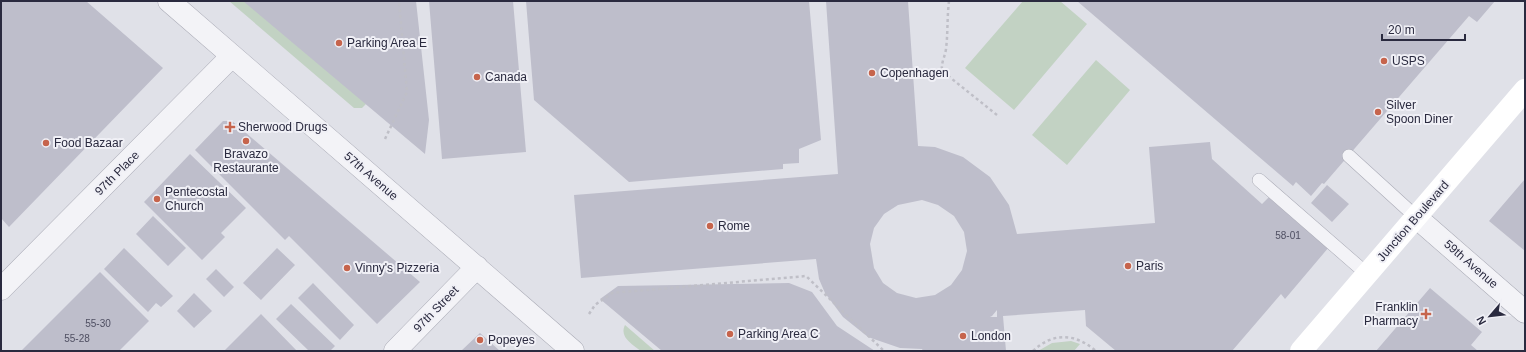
<svg xmlns="http://www.w3.org/2000/svg" width="1526" height="352" font-family="Helvetica,sans-serif">
	<style>
		.green { fill: #c2d2c3 }
		.building { fill: #bebecb; fill-rule: evenodd }
		.lines { fill: none; stroke-linecap: round; stroke-linejoin: round }
		.service-casing { stroke: #a9aab5; stroke-width: 14 }
		.minor-casing { stroke: #a9aab5; stroke-width: 23 }
		.tertiary-casing { stroke: #a9aab5; stroke-width: 23 }
		.path { stroke: #bfbfc7; stroke-width: 2.5; stroke-dasharray: 3 3; stroke-linecap: butt }
		.service { stroke: #f3f3f7; stroke-width: 13 }
		.minor { stroke: #f3f3f7; stroke-width: 22 }
		.tertiary { stroke: #f3f3f7; stroke-width: 22 }
		.secondary { stroke: #fff; stroke-width: 22 }
		.poi-dot { fill: #c6644c; stroke: #f0f0f6; stroke-width: 1.5 }
		.labels { text-anchor: middle; stroke-width: 4; stroke-linejoin: round; paint-order: stroke }
		.number-label { font-size: 10px; fill: #4f4f62 }
		.poi-label { font-size: 12px; fill: #2a2a3f; stroke: #f0f0f6; text-anchor: start }
		.street-label { font-size: 12px; fill: #2a2a3f; stroke: #f0f0f6 }
	</style>
	<rect width="100%" height="100%" fill="#e0e1e8"/>
	<path class="green" d="M229,1H257L366,104L362,108H354Z
		M1023,1H1060L1087,24L1014,110L965,68Z
		M1096,60L1130,90L1067,165L1032,135Z
		M625,325L655,351H641C632,344 619,337 625,325Z
		M1071,341L1080,344L1074,351H1038L1052,343Z"/>
	<path class="building" d="M1,1H86L163,68L9,227L1,218Z
		M243,1H416L429,120L425,154Z
		M429,1H513L526,152L442,159Z
		M526,1H809L821,140L799,149V163L783,164V169L629,182L534,100Z
		M826,1H908L918,146L935,147L963,157L990,177L1009,205L1017,234L1155,223L1149,147L1210,142L1212,159L1262,204L1271,195L1329,247L1285,299L1281,294L1232,351H1116L1086,326L1085,310L1003,316L1006,351H923L922,349L900,348L868,337L843,317L825,293L819,279L816,259L581,278L574,195L838,174ZM922,200L938,205L954,216L964,232L967,251L962,270L951,285L935,295L916,298L897,293L883,283L874,268L870,244L874,228L884,214L898,205ZM997,310V317H990L992,316Z
		M1077,1H1495L1477,22L1469,16L1324,184L1322,183L1311,196L1296,182L1293,186Z
		M223,121H232L420,282L377,324L289,236L285,240L195,150Z
		M190,154L246,208L221,233L225,237L202,260L144,202Z
		M1525,179V251L1489,221Z
		M1327,185L1349,204L1332,222L1311,203Z
		M153,216L186,248L168,266L136,234Z
		M124,248L173,296L161,307L156,303L148,312L104,269Z
		M277,248L295,265L261,300L243,283Z
		M216,269L234,287L224,297L206,279Z
		M100,272L149,321L119,351H21Z
		M313,283L354,325L340,340L298,298Z
		M789,283L812,292L837,326L875,351H662L600,299L618,286Z
		M1430,288L1482,332L1471,345L1478,351H1376Z
		M194,293L212,311L194,328L177,311Z
		M291,304L335,346L330,351H309L276,319Z
		M261,314L297,351H224Z
		M480,333L500,351H461Z"/>
	<g class="lines">
		<g class="service-casing">
			<path id="service" d="M1349,156L1416,217
				M1259,180L1367,274"/>
		</g>
		<g class="minor-casing">
			<path id="minor" d="M169,1L573,351
				M1,289L232,56
				M395,351L477,267"/>
		</g>
		<g class="tertiary-casing">
			<path id="tertiary" d="M1416,217L1525,312"/>
		</g>
		<path class="path" d="M949,1C947,17 948,33 946,49C945,57 941,62 942,71L997,115
			M385,139L407,92L399,1
			M589,314L595,305L612,293L806,276L884,351
			M1033,351C1053,332 1075,333 1096,351"/>
		<use href="#service" class="service"/>
		<use href="#minor" class="minor"/>
		<use href="#tertiary" class="tertiary"/>
		<path class="secondary" d="M1301,351L1525,90"/>
	</g>
	<g class="poi-dot">
		<circle cx="339" cy="43" r="4"/>
		<circle cx="1384" cy="61" r="4"/>
		<circle cx="872" cy="73" r="4"/>
		<circle cx="477" cy="77" r="4"/>
		<circle cx="1378" cy="112" r="4"/>
		<path d="M228 121h4v4h4v4h-4v4h-4v-4h-4v-4h4z"/>
		<circle cx="246" cy="141" r="4"/>
		<circle cx="46" cy="143" r="4"/>
		<circle cx="157" cy="199" r="4"/>
		<circle cx="710" cy="226" r="4"/>
		<circle cx="1128" cy="266" r="4"/>
		<circle cx="347" cy="268" r="4"/>
		<path d="M1424 308h4v4h4v4h-4v4h-4v-4h-4v-4h4z"/>
		<circle cx="730" cy="334" r="4"/>
		<circle cx="963" cy="336" r="4"/>
		<circle cx="480" cy="340" r="4"/>
	</g>
	<g class="labels">
		<g class="number-label">
			<text x="1288" y="239">58-01</text>
			<text x="98" y="327">55-30</text>
			<text x="77" y="342">55-28</text>
		</g>
		<g class="poi-label">
			<text x="347" y="47">Parking Area E</text>
			<text x="1392" y="65">USPS</text>
			<text x="880" y="77">Copenhagen</text>
			<text x="485" y="81">Canada</text>
			<text x="1386" y="109">Silver<tspan x="1386" dy="14">Spoon Diner</tspan></text>
			<text x="238" y="131">Sherwood Drugs</text>
			<text x="54" y="147">Food Bazaar</text>
			<text x="246" y="158" text-anchor="middle">Bravazo<tspan x="246" dy="14">Restaurante</tspan></text>
			<text x="165" y="196">Pentecostal<tspan x="165" dy="14">Church</tspan></text>
			<text x="718" y="230">Rome</text>
			<text x="1136" y="270">Paris</text>
			<text x="355" y="272">Vinny's Pizzeria</text>
			<text x="1418" y="311" text-anchor="end">Franklin<tspan x="1418" dy="14">Pharmacy</tspan></text>
			<text x="738" y="338">Parking Area C</text>
			<text x="971" y="340">London</text>
			<text x="488" y="344">Popeyes</text>
		</g>
		<g class="street-label">
			<text transform="translate(117 173) rotate(-45)" y="4">97th Place</text>
			<text transform="translate(371 176) rotate(41)" y="4">57th Avenue</text>
			<text transform="translate(1413 221) rotate(-49)" y="4">Junction Boulevard</text>
			<text transform="translate(1471 264) rotate(41)" y="4">59th Avenue</text>
			<text transform="translate(436 309) rotate(-46)" y="4">97th Street</text>
		</g>
	</g>
	<rect width="1526" height="352" fill="none" stroke="#2a2a3f" stroke-width="4"/>
	<g transform="translate(1490 316) rotate(242)" stroke="#f0f0f6" stroke-width="3" paint-order="stroke">
	<path d="M0-3L7 15L0 10L-7 15Z" fill="#2a2a3f"/>
	<text y="-6" font-size="11" font-weight="bold" text-anchor="middle" fill="#2a2a3f">N</text>
	</g>
	<path d="M1382 34v6h83v-6" fill="none" stroke="#2a2a3f" stroke-width="2"/>
	<text x="1388" y="34" font-size="12" fill="#2a2a3f" stroke="#f0f0f6" stroke-width="3" paint-order="stroke">20 m</text>
</svg>
